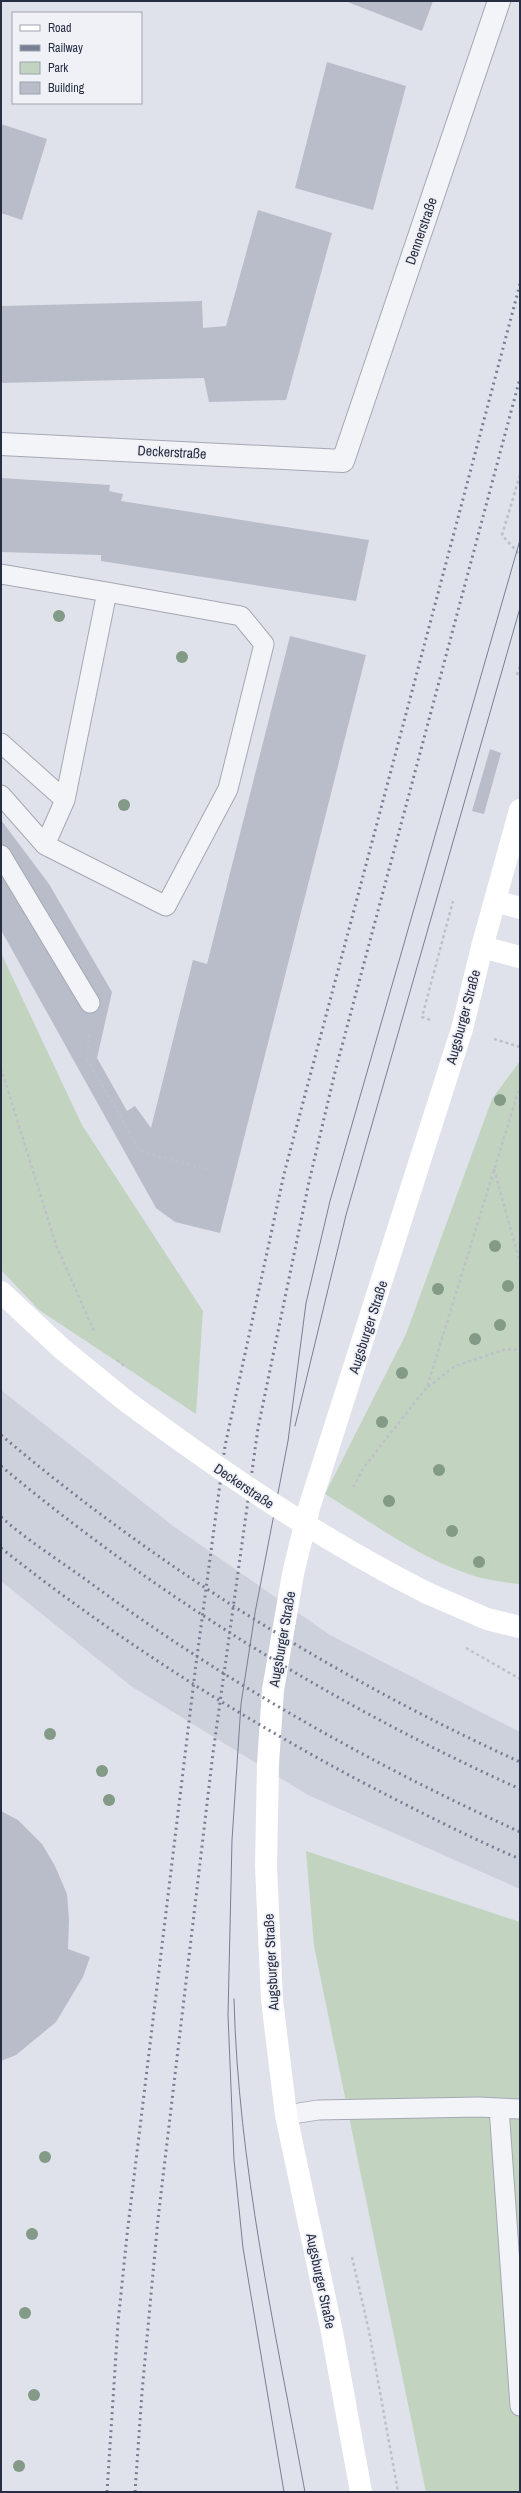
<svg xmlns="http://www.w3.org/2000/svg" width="521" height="2493" font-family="'Archivo Narrow',sans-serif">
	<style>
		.built { fill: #cdd1dc }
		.green { fill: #c2d4c0 }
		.building { fill: #b9bdca }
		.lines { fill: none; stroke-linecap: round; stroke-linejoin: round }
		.lane-casing { stroke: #a4a8b4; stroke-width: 21 }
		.street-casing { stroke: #a4a8b4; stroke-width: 24 }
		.path { stroke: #bec0c9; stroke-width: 2.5; stroke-dasharray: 3 3; stroke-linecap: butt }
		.lane { stroke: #f3f4f8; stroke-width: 19 }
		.street { stroke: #f3f4f8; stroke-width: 22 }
		.secondary { stroke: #fff; stroke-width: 22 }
		.tram { stroke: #787f94; stroke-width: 1 }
		.rail { stroke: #787f94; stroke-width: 3; stroke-dasharray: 2 4; stroke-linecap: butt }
		.path-bridge { stroke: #bec0c9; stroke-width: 2.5; stroke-dasharray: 3 3; stroke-linecap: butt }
		.secondary-bridge { stroke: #fff; stroke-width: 22 }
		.tree { fill: #829a86 }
		.labels { text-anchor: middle; stroke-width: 3.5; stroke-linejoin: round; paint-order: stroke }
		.street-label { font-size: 14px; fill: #272d42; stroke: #eff1f7 }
	</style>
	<rect width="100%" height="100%" fill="#dfe2ea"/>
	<path class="built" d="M1,1390L173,1526L330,1635L520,1732V1889L308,1795L131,1686L1,1581Z"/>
	<path class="green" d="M1,953L82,1125L203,1311L196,1414L39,1310L1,1270Z
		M520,1061V1584C500,1582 480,1579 460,1571C414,1554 368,1520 325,1494L406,1334L492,1099Z
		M306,1851L520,1922V2492H426L314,1946Z"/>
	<path class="building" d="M345,1H433L422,31Z
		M327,62L406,86L373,210L295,188Z
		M1,124L47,139L22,220L1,213Z
		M258,210L332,233L286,400L209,402L204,378L1,383V306L202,301L203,328L226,326Z
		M1,478L110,485L109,491L123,494L121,501L369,540L356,601L101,561V555L1,552Z
		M290,636L366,655L220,1233L175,1222L156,1208L1,930V820L49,884L112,992L97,1058L127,1111L135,1106L151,1128L193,960L207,964Z
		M490,749L501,753L484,814L472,811Z
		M1,1811L18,1820L42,1844L55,1866L67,1894L69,1920L68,1949L90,1957L83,1977L56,2022L16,2055L1,2061Z"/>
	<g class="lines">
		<g class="lane-casing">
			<path id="lane" d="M1,574L107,592
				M1,743L65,800
				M1,795L45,845L166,906L228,789L264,644L241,616L107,592L65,800L45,845
				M1,855L90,1003
				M499,2108L520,2406
				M286,2115L318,2110L479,2107L520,2109"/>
		</g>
		<g class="street-casing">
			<path id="street" d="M1,444L343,461L499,1"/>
		</g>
		<path class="path" d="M520,475L502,535L520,555
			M517,675L520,666
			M430,1020L422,1017L453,901
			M89,1034L88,1061L140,1151L209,1170
			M494,1039L520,1047
			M1,1068L56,1245L94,1331
			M494,1169L520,1263
			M428,1387L455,1366L506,1349L520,1350
			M353,1487L364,1467L427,1387L520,1086
			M466,1648L520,1679
			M352,2257L369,2331L398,2492"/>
		<use href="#lane" class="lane"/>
		<use href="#street" class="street"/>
		<path class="secondary" d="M495,901L520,908
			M482,947L520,957
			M1,1292L61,1348L126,1401
			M427,1593L487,1619L520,1627
			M361,2492L332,2332L286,2115L272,2000L266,1866L268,1764L273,1690L293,1574L309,1508L462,1029L482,947L520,810"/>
		<path class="tram" d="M295,1426L346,1215L520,608
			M234,1999C238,2163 275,2330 305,2492
			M284,2492L243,2248L234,2160L228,2015L232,1840L241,1704L255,1613L288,1441L306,1303L330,1201L520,540"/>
		<path class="rail" d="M1,1435C157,1567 334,1677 520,1762
			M1,1466C158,1597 334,1705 520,1789
			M1,1517C27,1540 57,1559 85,1579C220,1679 367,1762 520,1832
			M1,1548C112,1636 233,1713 358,1780C412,1808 464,1835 520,1859
			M107,2492L118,2323L127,2235L196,1664L225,1446L284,1174L520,284
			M135,2492L142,2392L158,2219L213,1753L258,1428L309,1182L335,1072L520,378"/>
		<path class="path-bridge" d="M117,1360L126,1367"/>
		<path class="secondary-bridge" d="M126,1401C223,1473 320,1539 427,1593"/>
	</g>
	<g class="tree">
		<circle cx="59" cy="616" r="6"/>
		<circle cx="182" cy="657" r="6"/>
		<circle cx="124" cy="805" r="6"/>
		<circle cx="500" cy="1100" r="6"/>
		<circle cx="495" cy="1246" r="6"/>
		<circle cx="508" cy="1286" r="6"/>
		<circle cx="438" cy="1289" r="6"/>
		<circle cx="500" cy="1325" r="6"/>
		<circle cx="475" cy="1339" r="6"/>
		<circle cx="402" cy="1373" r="6"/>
		<circle cx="382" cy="1422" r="6"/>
		<circle cx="439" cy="1470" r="6"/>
		<circle cx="389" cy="1501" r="6"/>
		<circle cx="452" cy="1531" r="6"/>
		<circle cx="479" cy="1562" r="6"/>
		<circle cx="50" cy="1734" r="6"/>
		<circle cx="102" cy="1771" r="6"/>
		<circle cx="109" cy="1800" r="6"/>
		<circle cx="45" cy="2157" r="6"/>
		<circle cx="32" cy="2234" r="6"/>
		<circle cx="25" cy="2313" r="6"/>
		<circle cx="34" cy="2395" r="6"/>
		<circle cx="19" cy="2466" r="6"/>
	</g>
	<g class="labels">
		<g class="street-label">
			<text transform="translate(421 231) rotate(-71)" y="5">Dennerstraße</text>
			<text transform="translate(172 452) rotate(3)" y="5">Deckerstraße</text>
			<text transform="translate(463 1017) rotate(-75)" y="5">Augsburger Straße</text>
			<text transform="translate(368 1327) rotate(-72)" y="5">Augsburger Straße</text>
			<text transform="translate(244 1486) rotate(34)" y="5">Deckerstraße</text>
			<text transform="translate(282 1639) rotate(-80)" y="5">Augsburger Straße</text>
			<text transform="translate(271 1962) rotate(-93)" y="5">Augsburger Straße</text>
			<text transform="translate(321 2281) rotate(78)" y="5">Augsburger Straße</text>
		</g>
	</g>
	<rect width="521" height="2493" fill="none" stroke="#272d42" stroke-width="4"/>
	<rect x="12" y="12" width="130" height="92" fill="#eff1f7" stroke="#9fa3af"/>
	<rect x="20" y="25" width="20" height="6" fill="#ffffff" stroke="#9fa3af"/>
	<text x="48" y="32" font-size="12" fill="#272d42">Road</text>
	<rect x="20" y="45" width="20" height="6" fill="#787f94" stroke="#9fa3af"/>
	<text x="48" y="52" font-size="12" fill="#272d42">Railway</text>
	<rect x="20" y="62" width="20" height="12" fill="#c2d4c0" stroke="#9fa3af"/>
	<text x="48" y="72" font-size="12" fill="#272d42">Park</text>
	<rect x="20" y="82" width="20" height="12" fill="#b9bdca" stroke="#9fa3af"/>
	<text x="48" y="92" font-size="12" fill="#272d42">Building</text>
</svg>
